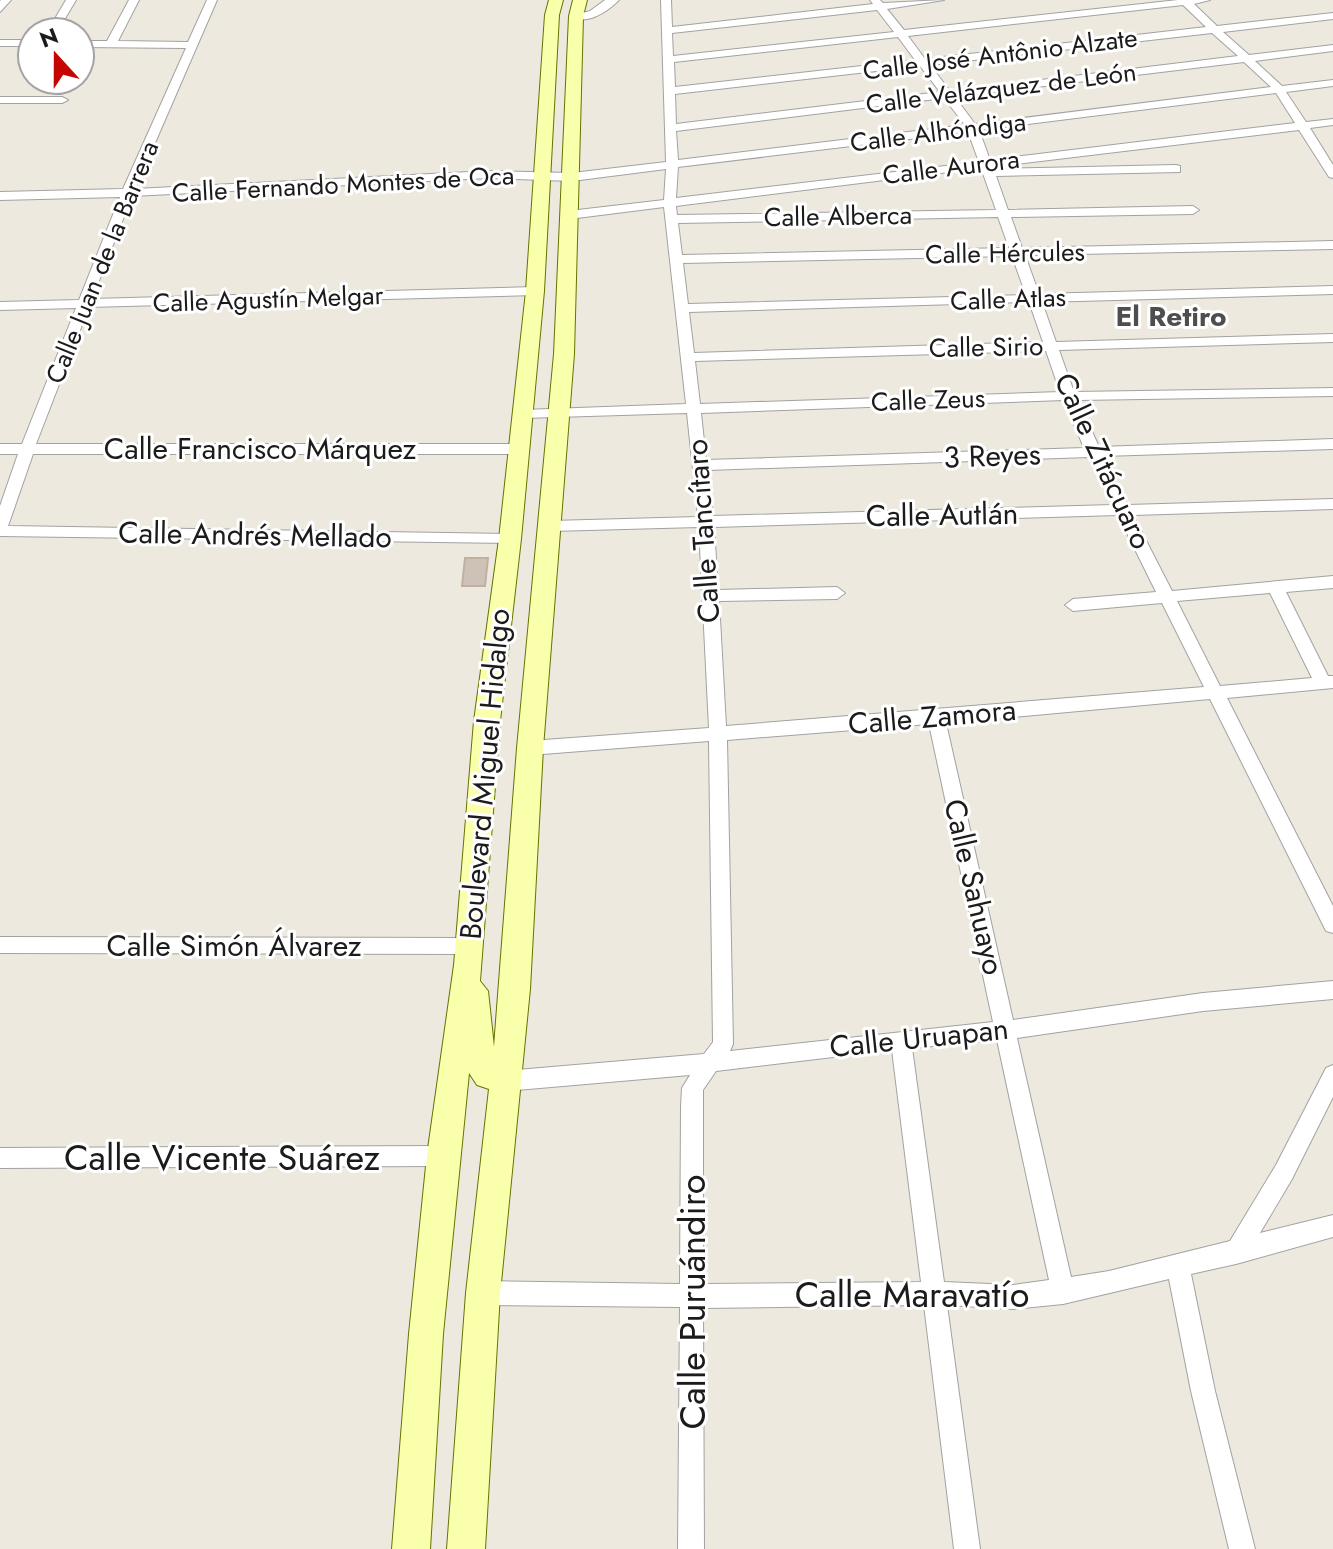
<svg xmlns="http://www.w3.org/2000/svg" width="1333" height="1549" font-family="Jost,sans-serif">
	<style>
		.building { fill: #cec2b8; stroke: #c1afa0; stroke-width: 2 }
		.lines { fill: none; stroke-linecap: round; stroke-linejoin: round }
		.minor-casing { stroke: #a2a2a2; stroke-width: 2 }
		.tertiary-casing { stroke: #a2a2a2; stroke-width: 2 }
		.secondary-casing { stroke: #647300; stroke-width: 2 }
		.minor { fill: #fff; fill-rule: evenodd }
		.tertiary { fill: #fff; fill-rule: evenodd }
		.secondary { fill: #f9ffab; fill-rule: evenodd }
		.labels { text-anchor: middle; stroke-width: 6; stroke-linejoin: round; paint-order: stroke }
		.far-street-label { font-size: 26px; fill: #1b1b1b; stroke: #fff }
		.far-quarter-label { font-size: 28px; font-weight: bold; fill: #4e4e4e; stroke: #fff }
		.street-label { font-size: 30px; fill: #1b1b1b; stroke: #fff }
		.near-street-label { font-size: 36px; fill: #1b1b1b; stroke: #fff }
	</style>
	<rect width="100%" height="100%" fill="#eee9de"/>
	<path class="building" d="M465,558H488L485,586H462Z"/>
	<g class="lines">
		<g class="minor-casing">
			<path id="minor" d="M1,0H11L0,12V1Z
				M66,0H76L57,32H47Z
				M129,0H139L118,41L188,42L207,0H217L135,189L489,171L572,173L666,162L661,0H671L672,27L873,4L870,0H880L883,3L944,0L887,9L904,30L1178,0H1210L1194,4L1217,26L1333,13V19L1223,32L1249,55L1333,45V51L1255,61L1282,86L1333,80V86L1286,92L1306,122L1333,119V125L1310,128L1333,165V178L1329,177L1299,130L992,167L993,169L1176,165L1180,166V172L996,176L1008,210L1193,206L1199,210L1193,214L1011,217L1022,248L1333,241V249L1025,255L1039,294L1333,286V294L1042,302L1056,342L1333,334V342L1059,350L1074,392L1333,388V396L1078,400L1099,447L1333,439V449L1103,456L1128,505L1333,499V509L1133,515L1172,591L1333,576V588L1286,592L1328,676H1333V688L1227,698L1333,906V933L1326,931L1210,699L946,723L1013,1020L1203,993L1333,981V999L1203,1011L1017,1038L1071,1277L1109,1271L1230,1241L1276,1165L1326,1068L1333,1065V1097L1292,1179L1260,1233L1333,1215V1237L1236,1264L1191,1274L1215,1391L1255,1549H1229L1191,1391L1169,1279L1063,1304L1013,1309L947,1305L980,1549H954L924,1305L703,1308L704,1549H678L680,1307L483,1305L475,1301L471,1293L475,1285L483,1281L680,1284L681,1107L682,1088L690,1075L504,1091L497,1088L493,1081L497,1074L504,1071L704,1054L713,1042L709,741L530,755L521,748L530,741L709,728L699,527L551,531L543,526L551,521L698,517L687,413L523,418L516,414L523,410L686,404L664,207L569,219L563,215L569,211L664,200L666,169L572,181L489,178L132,196L92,299L535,287L542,291L535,295L89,307L36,444H520L527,449L520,454H33L8,526L510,534L516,535L518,539L516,543L0,536V506L18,454H0V444H22L76,308L0,310V302L79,300L120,197L0,200V192L123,189L186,48L80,47V41H107ZM1183,5L1206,27L925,59L908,36ZM877,10L894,32L673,56L672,33ZM1212,33L1238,56L950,91L930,65ZM898,37L915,60L675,87L674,62ZM1244,62L1271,87L975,124L955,97ZM920,66L940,92L676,124L675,94ZM1276,93L1295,123L990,160L979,130ZM944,98L965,125L678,160L676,131ZM968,132L979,162L676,198L678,167ZM981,168L996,210L677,215L676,206ZM998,217L1009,248L682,255L678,223ZM1012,256L1026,295L688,304L683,263ZM1029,302L1043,342L694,353L689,312ZM1046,351L1060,392L700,404L695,361ZM1064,400L1084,448L706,460L701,413ZM1089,457L1113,505L713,516L708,470ZM1118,515L1156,592L1073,599L1065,605L1073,611L1162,603L1204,687L726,726L719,601L837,599L845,593L837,587L718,590L714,527ZM1270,593L1312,678L1220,686L1177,601ZM929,724L993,1022L730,1051L733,1044L727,740ZM997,1040L1049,1280L1013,1285L944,1282L912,1048ZM892,1050L921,1282L703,1284V1090L716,1071Z
				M0,40H32V46H0Z
				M0,97H62L68,100L62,103H0Z
				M0,937L469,938L476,940L479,946L476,952L469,954L0,953Z
				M443,1146L451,1149L454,1156L451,1163L443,1166L0,1168V1148Z"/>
		</g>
		<g class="tertiary-casing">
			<path id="tertiary" d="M605,0H619C607,12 586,26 570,16L590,11Z"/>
		</g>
		<g class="secondary-casing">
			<path id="secondary" d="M549,0H563L559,15L544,291L521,539L500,721L480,981L488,991L494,1047L517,748L554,354L569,16L573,0H587L583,16L574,354L543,748L530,989L500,1293L485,1549H447L466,1293L489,1089L477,1085L469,1073L443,1334L430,1549H392L409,1334L427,1156L454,965L474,721L499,539L526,291L545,15Z"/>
		</g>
		<use href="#minor" class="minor"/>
		<use href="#tertiary" class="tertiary"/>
		<use href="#secondary" class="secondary"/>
	</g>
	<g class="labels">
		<g class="far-street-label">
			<text transform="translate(1000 54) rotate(-7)" y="9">Calle José Antônio Alzate</text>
			<text transform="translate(1001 88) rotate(-7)" y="9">Calle Velázquez de León</text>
			<text transform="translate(938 132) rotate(-7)" y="9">Calle Alhóndiga</text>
			<text transform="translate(951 167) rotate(-7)" y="9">Calle Aurora</text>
			<text transform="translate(343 184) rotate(-3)" y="9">Calle Fernando Montes de Oca</text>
			<text transform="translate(838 216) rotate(-1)" y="9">Calle Alberca</text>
			<text transform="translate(1005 253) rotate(-1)" y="9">Calle Hércules</text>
			<text transform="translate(102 262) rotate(-68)" y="9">Calle Juan de la Barrera</text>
			<text transform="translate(268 299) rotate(-2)" y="9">Calle Agustín Melgar</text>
			<text transform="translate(1008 299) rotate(-2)" y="9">Calle Atlas</text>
			<text transform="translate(986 347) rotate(-1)" y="9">Calle Sirio</text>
			<text transform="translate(928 400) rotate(-2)" y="9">Calle Zeus</text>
		</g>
		<g class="far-quarter-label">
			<text x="1171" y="326">El Retiro</text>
		</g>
		<g class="street-label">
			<text x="260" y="459">Calle Francisco Márquez</text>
			<text transform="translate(992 456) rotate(-2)" y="10">3 Reyes</text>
			<text transform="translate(1103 461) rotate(65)" y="10">Calle Zitácuaro</text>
			<text transform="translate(942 515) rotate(-1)" y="10">Calle Autlán</text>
			<text transform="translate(703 531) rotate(-94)" y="10">Calle Tancítaro</text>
			<text transform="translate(255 535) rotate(1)" y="10">Calle Andrés Mellado</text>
			<text transform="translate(932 717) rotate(-5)" y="10">Calle Zamora</text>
			<text transform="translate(485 774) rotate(-85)" y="10">Boulevard Miguel Hidalgo</text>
			<text transform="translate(974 887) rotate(77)" y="10">Calle Sahuayo</text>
			<text x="234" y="956">Calle Simón Álvarez</text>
			<text transform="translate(919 1038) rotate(-6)" y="10">Calle Uruapan</text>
		</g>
		<g class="near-street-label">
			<text x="222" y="1170">Calle Vicente Suárez</text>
			<text x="912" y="1307">Calle Maravatío</text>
			<text transform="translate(692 1302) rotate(-90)" y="13">Calle Puruándiro</text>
		</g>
	</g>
	<g transform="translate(56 56) rotate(339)"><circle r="38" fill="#ffffff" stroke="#a4a4a4" stroke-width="2"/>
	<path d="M0-6L14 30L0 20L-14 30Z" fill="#c50500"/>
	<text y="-12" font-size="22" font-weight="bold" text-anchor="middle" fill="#1b1b1b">N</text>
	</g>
</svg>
